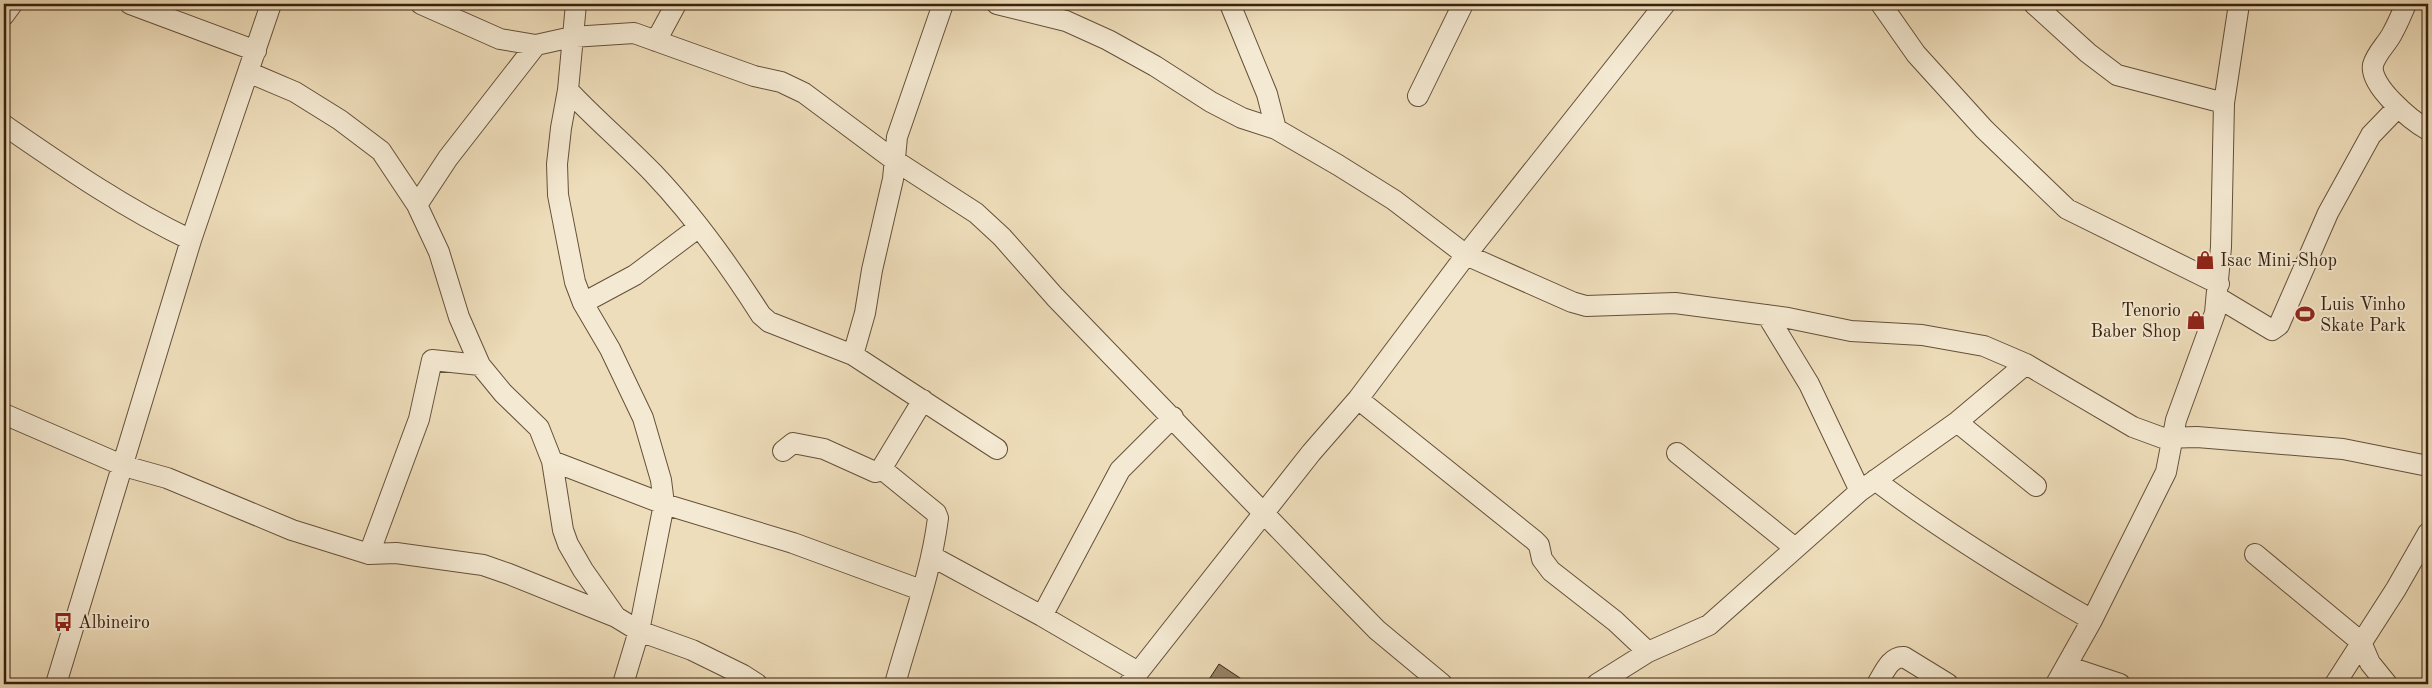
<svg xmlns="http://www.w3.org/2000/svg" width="2432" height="688" font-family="'Old Standard TT',serif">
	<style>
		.building { fill: #968367; stroke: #37210e }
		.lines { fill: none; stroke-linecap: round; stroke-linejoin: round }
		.minor-casing { stroke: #655039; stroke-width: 22 }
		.minor { stroke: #f4e9d2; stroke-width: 20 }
		.labels { text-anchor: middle; stroke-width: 4; stroke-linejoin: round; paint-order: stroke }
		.poi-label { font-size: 18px; fill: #37210e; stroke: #f4e9d2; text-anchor: start }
	</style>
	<rect width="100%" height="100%" fill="#eeddba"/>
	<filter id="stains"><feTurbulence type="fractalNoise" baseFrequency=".004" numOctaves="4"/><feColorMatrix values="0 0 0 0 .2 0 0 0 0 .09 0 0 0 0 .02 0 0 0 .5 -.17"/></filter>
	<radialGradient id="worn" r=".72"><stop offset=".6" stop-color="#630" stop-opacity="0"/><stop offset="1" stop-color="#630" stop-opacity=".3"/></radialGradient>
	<path class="building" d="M1219,664L1249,684H1206Z"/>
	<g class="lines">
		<g class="minor-casing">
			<path id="minor" d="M130,4L256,51
				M421,4L500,39L536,45L572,37L634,33L754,76L781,82L804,93L894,160L976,213L1002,237L1055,297L1333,585L1377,630L1442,684
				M576,4L568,90L561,128L557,164L558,195L575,282L583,303L610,349L643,418L661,480L664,504L639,631L623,684
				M997,4L1066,21L1108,40L1155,66L1211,102L1242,118L1276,129L1338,165L1394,200L1466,255L1572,302L1586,306L1675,303L1788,318L1851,331L1922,335L1984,346L2026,364L2133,427L2163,438L2197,437L2343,449L2428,466
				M1230,4L1267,94L1276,129
				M1881,4L1916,54L1984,129L2067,209L2219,284
				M2034,4L2088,53L2117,75L2224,103
				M2406,4C2402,13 2398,23 2393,32C2388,43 2376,53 2373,65C2369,86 2412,121 2428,130
				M4,15L12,4
				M656,41L676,4
				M248,72L295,92L340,120L381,151L417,205L439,252L459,317L480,365L503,393L539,428L552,461L563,530L568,544L583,570L616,617
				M568,90C595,119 625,144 653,173C694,216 729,265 761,315L769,322L853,355L997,449
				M1418,96L1463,4
				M4,125C65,167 124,208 191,240
				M417,205L448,158L536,45
				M2217,297L2272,330L2279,325L2328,213L2371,135L2398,107
				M583,303L635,275L699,227
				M1767,315L1809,384L1860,491
				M853,355L865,313L872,270L893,179L897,137L943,4
				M1358,399L1534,540L1539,545L1542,559L1551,571L1615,621L1648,652
				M4,414L124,466L167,478L292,530L369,554L396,553L483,565L509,574L616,617L639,631L692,650L743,675L757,684
				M1957,422L2036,486
				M783,451L793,443L824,449L875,472L883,470
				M1677,453L1795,548
				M552,461L664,504L793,543L921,590
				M883,470L936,513L938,518C931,574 910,629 895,684
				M883,470V466L923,400
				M1875,480C1944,532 2017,577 2092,620
				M369,554L419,419L432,360L480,365
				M2255,554L2361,642L2370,663L2387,684
				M933,557L1042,616L1138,672
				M1042,616L1120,470L1173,417
				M2066,666L2120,684
				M56,684L191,240L271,4
				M1129,684L1311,453L1358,399L1466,255L1665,4
				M1597,684L1648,652L1709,625L1860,491L1957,422L2026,364
				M1877,684C1884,673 1890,656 1904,657L1948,684
				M2056,684L2092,620L2166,472L2176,420L2215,313L2221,247L2224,103L2239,4
				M2335,684L2396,589L2428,533"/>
		</g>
		<use href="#minor" class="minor"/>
	</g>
	<defs>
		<g id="shop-bare" transform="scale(1.5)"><path d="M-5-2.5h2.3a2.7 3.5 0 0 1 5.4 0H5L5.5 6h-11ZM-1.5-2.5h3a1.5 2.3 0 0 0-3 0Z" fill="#8f2418" stroke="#f4e9d2" stroke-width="2.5" paint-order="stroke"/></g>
		<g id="stadium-bare" transform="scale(1.5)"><path d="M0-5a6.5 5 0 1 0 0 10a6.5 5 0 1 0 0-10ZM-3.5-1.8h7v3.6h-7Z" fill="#8f2418" stroke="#f4e9d2" stroke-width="2.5" paint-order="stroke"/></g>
		<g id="bus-bare" transform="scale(1.5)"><path d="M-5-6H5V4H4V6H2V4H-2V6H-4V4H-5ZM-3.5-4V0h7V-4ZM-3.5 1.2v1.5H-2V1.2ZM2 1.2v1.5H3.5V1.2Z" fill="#8f2418" stroke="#f4e9d2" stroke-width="2.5" paint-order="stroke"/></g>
	</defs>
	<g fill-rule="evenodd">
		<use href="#shop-bare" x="2205" y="260"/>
		<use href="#stadium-bare" x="2305" y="314"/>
		<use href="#shop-bare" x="2196" y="320"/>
		<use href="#bus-bare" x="63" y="622"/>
	</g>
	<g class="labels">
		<g class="poi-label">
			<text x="2220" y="266">Isac Mini-Shop</text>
			<text x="2320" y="310">Luis Vinho<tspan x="2320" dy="21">Skate Park</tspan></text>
			<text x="2181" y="316" text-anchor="end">Tenorio<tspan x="2181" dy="21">Baber Shop</tspan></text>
			<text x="78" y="628">Albineiro</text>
		</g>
	</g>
	<rect width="2432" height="688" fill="none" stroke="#eeddba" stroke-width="20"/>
	<rect x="5" y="5" width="2422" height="678" fill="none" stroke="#37210e" stroke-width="2.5"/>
	<rect x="10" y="10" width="2412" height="668" fill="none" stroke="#37210e"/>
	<rect width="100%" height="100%" filter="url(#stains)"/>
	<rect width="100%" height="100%" fill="url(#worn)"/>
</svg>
